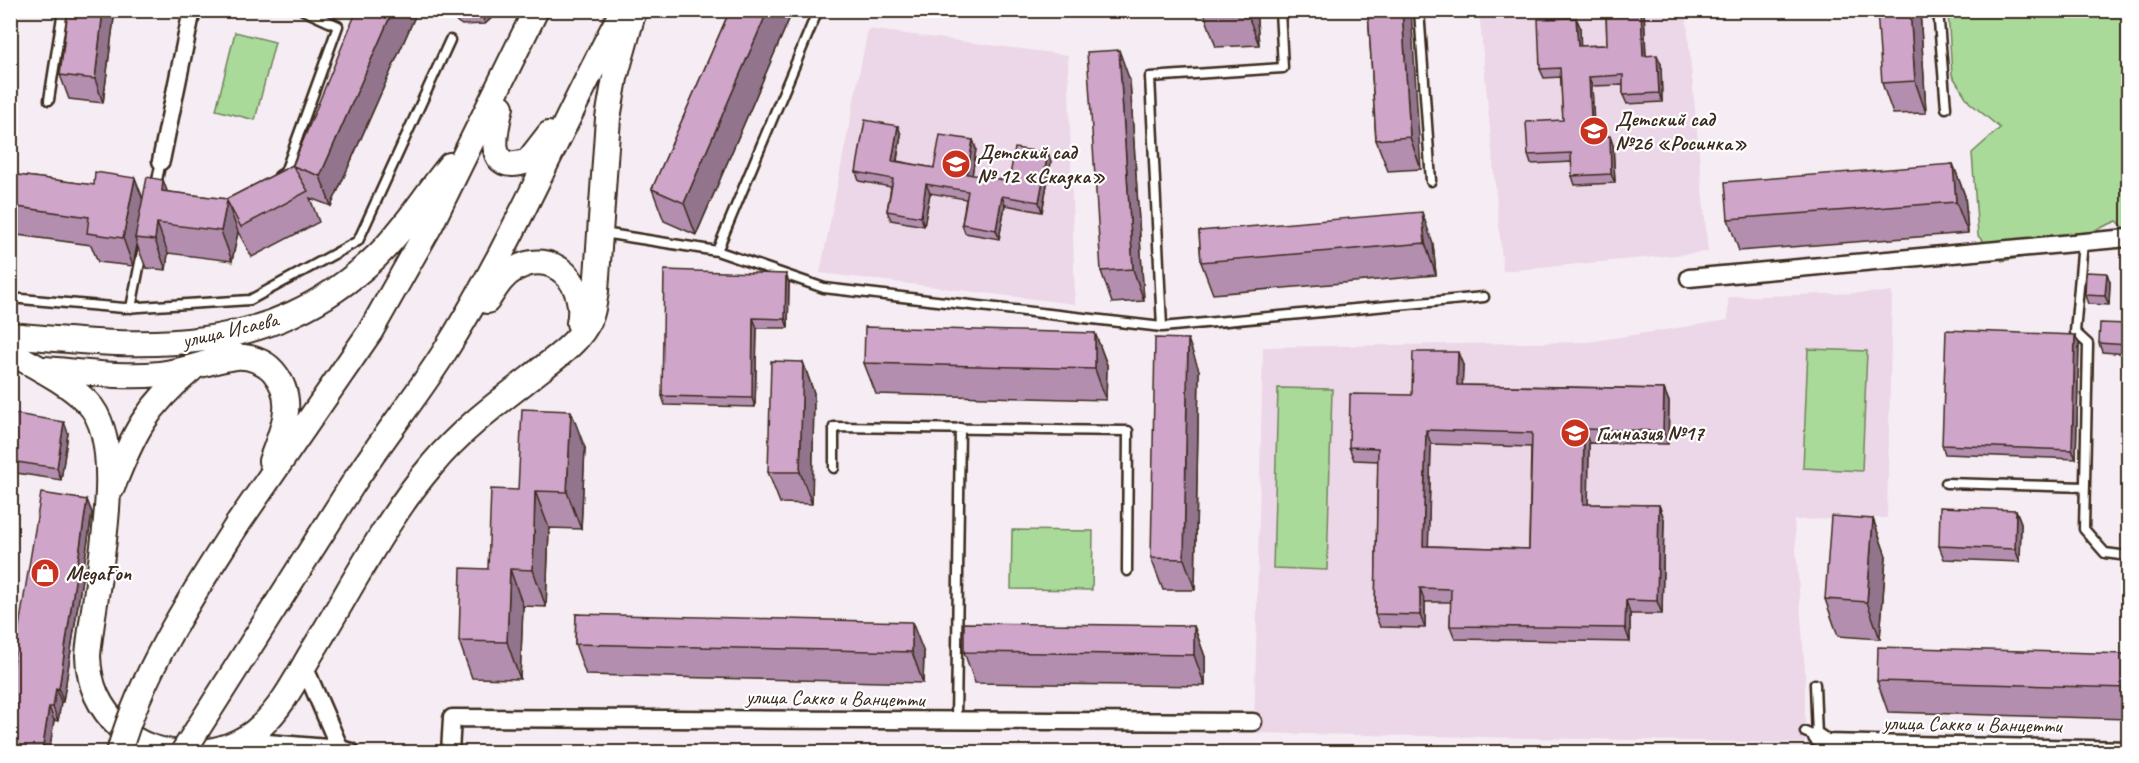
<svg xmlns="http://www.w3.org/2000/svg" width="2139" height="763" font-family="Caveat,sans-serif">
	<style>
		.built { fill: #ebd7e7 }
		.green { fill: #aada9a; stroke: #72825c; stroke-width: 1.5 }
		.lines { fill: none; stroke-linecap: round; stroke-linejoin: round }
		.service-casing { stroke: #3b2a1e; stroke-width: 13 }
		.minor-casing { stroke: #3b2a1e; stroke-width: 21 }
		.secondary-casing { stroke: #3b2a1e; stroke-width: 28 }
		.service { stroke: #fff; stroke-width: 8 }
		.minor { stroke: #fff; stroke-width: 16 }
		.secondary { stroke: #fff; stroke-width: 24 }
		.secondary-bridge-casing { stroke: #3b2a1e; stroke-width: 28; stroke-linecap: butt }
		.secondary-bridge { stroke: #fff; stroke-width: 24 }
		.wall { fill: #b38eae; stroke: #3b2a1e; stroke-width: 1.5; fill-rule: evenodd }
		.shaded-wall { fill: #92748d; stroke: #3b2a1e; stroke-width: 1.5 }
		.building { fill: #d0a5ca; stroke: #3b2a1e; stroke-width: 1.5; fill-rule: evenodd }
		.labels { text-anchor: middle; stroke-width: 4.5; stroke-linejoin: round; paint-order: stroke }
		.poi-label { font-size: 21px; font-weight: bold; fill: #3b2a1e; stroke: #fff; text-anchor: start }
		.street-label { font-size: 21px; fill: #3b2a1e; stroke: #fff }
	</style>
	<rect width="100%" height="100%" fill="#f6edf4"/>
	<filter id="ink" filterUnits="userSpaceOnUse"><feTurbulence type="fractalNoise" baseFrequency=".0167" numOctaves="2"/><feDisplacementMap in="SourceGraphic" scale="12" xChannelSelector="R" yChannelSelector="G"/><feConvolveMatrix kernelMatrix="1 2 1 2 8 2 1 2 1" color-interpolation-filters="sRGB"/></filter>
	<g filter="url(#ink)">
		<path class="built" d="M1479,11H1686L1708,252L1503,271Z
			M868,29L1068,55L1075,304L820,273Z
			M1892,292L1887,518L1794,520L1805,671V743L1254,733L1263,347L1588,342L1728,320V297Z"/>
		<path class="green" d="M1948,11H2128V231L2117,221L2036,255L2002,261L1978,236L1972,153L2000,128L1969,102L1952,75Z
			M235,32L275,42L255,120L216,110Z
			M1808,349L1867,351L1862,471L1803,468Z
			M1278,388L1332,389L1327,570L1273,568Z
			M1012,530L1093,531L1092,590L1011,589Z"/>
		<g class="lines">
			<g class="service-casing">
				<path id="service" d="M1419,10L1431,181
					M1938,10L1946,108
					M49,100L63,10
					M279,176L285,172L338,26L303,10
					M155,190L161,161
					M603,233L717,251L824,288L1162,327L1484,297
					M2083,242L2075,332L2088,344L2084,529L2105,553L2128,556
					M717,251L818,10
					M10,298L124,308L250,300L358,241L450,40
					M131,308L143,247
					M1162,327L1150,77L1283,68L1280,10
					M834,468V427L1128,431L1127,571
					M1946,483L2085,487
					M956,721L960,428
					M1805,732L1817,737L1815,684"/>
			</g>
			<g class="minor-casing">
				<path id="minor" d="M161,161L192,10
					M1689,278L2128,238
					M304,666L340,749
					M1817,737L1826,743L2128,750
					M243,741L340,749L351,752
					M450,752L452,718L1253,722"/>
			</g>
			<g class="secondary-casing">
				<path id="secondary" d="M501,107C495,132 484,176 528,161L549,134
					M487,301C495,289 502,276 515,269C554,247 587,284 579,323
					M10,335C146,348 268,359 376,257C404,230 425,195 450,165
					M10,352C36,367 66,381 87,402C132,445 92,596 88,656C89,686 99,707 120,728C154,763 227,760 261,726C283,706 297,677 312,652C349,592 387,517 432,465C460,431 495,405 530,378C548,363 574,347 586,326C593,316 594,303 596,291L608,118L615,78L634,10
					M45,369C83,372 122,378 160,374C186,371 210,360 236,357C249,356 264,361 273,371C298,400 282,430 271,461
					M356,479C383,438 415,398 442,356C512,246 561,125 623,10
					M112,488C133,434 146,407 191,370
					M237,525L370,332L431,224L536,10"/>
			</g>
			<use href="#service" class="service"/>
			<use href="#minor" class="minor"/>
			<use href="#secondary" class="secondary"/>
			<g class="secondary-bridge-casing">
				<path id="secondary-bridge" d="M119,752C143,669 191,597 237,525
					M183,752L356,479"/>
			</g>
			<use href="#secondary-bridge" class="secondary-bridge"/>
		</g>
		<path class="wall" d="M115,10L103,103L69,99L60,75Z
			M440,10H498L497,13L485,24L462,25Z
			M730,10H793L696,235L664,221L652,189Z
			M1203,10H1256L1259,45L1216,47Z
			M1368,10L1421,169L1388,171L1376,140Z
			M1606,10H1644L1646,56L1661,64L1662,102L1627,104L1623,95V85L1592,86L1594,137L1613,145L1615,183L1575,185L1572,176V162L1531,164L1528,155L1563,120L1561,77L1544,78L1540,69L1576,18L1580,27V46L1607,45Z
			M1920,10L1926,113L1893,114L1882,83Z
			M416,14L331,206L310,198L319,222L252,257L238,232L232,261L168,253L166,270L146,268L137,245L133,266L98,262L91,245L10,234V174L94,185L135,178L143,199L163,180L167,192L227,199L293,165Z
			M1130,81L1144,301L1112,303L1101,271Z
			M898,126L901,135L897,161L934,168L973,140L976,149L972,175L1009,181L1048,153L1051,162L1042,212L1005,205L999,239L965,233L962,224L966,199L930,193L924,226L891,220L887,211L891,187L859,181L856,172Z
			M1953,164L1965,196L1968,233L1739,251L1728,219Z
			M1199,231L1433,244L1436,275L1213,294L1201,262Z
			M786,274L789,283L788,328H757L755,407L665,405L662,396Z
			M2110,282L2109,305L2088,304L2085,295Z
			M2128,324V354L2102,352L2099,343Z
			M1095,333L1107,365L1106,400L876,394L864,363Z
			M2075,335L2079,344L2076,459L1945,454L1942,445Z
			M803,362L814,393L812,504L780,503L768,472Z
			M1463,365L1462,385L1664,389L1669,402L1668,444L1589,443L1588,504L1659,505L1664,519L1662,614H1630V642L1455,639L1450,626L1451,602H1425V628L1380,627L1375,614L1378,461L1354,460L1349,447L1412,395ZM1431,444L1531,447L1529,549L1428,546Z
			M1199,370L1195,590H1163L1151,558Z
			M10,413L68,433L61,480L10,472Z
			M585,448L581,529L549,528L546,607L523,606L520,679L472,678L459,641L488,569L518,490Z
			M87,500L92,513L63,702H61L58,721L54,720L49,753H10Z
			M2016,510L2021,523L2020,562L1944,559L1939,546Z
			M1873,519L1886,556L1880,639L1838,636L1825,599Z
			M576,614L924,653L923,683L586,675L575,644Z
			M1194,626L1205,657V686L975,683L964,652Z
			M2128,654V719L1888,712L1877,681Z"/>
		<path class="shaded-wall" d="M103,10H115L103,103L95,79Z
			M393,10H414L416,14L331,206L320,176Z
			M480,10H498L497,13L485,24Z
			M768,10H793L696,235L684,203Z
			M1246,10H1256L1259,45Z
			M1402,10H1411L1421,169L1410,137Z
			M1641,10H1644L1646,65L1643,56Z
			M1910,10H1920L1926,113L1915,81Z
			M1576,18L1580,27L1581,55L1578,46Z
			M1119,50L1130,81L1144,301L1133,269Z
			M1657,55L1661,64L1662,102L1659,93Z
			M1589,77L1592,86L1595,146L1592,137Z
			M898,126L901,135L895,170L892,161Z
			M1610,136L1613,145L1615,183L1611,174Z
			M973,140L976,149L971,183L967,174Z
			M1048,153L1051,162L1042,212L1039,202Z
			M1953,164L1965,196L1968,233L1956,202Z
			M135,178L145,206L135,238L137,245L133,266L123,238Z
			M163,180L174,210L162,191Z
			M926,184L930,193L924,226L921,217Z
			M1002,196L1005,205L999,239L996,230Z
			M227,201L238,232L232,261L221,231Z
			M1422,212L1433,244L1436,275L1425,243Z
			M157,223L168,253L166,270L155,240Z
			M2107,273L2110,282L2109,305L2105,296Z
			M786,274L789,283L788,328L785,319Z
			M753,318L757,328L755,407L752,398Z
			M1095,333L1107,365L1106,400L1095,369Z
			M2075,335L2079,344L2076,459L2072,450Z
			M1188,339L1199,370L1195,590L1184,559Z
			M1458,352L1463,365L1462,398L1457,385Z
			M803,362L814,393L812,504L800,472Z
			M1664,389L1669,402L1668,444L1663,431Z
			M571,411L585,448L581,529L567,492Z
			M64,422L68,433L61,480L57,468Z
			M1584,429L1589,443L1588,517L1583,504Z
			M1426,430L1431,444L1428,559L1423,546Z
			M535,491L549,528L546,607L533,570Z
			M87,500L92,513L63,702L59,689Z
			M1659,505L1664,519L1662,614L1657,601Z
			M2016,510L2021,523L2020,562L2015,549Z
			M1873,519L1886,556L1880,639L1867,602Z
			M510,569L523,606L520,679L507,642Z
			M1420,588L1425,602V628L1420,615Z
			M1626,600L1630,614V642L1625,628Z
			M912,622L924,653L923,683L912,652Z
			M1194,626L1205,657V686L1194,655Z
			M56,688L61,702L58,721L53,707Z
			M49,707L54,720L49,753H42Z"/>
		<path class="building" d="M68,10H103L95,79L60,75Z
			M357,10H393L320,176L293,166L308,191L241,227L227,201L221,231L157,223L155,240L135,238L147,177L163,180L162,191L227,199L293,165Z
			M730,10H768L684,203L652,189Z
			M1368,10H1402L1410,137L1376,140Z
			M1606,10H1641L1643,56L1657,55L1659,93L1623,95V75L1589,77L1592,137L1610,136L1611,174L1572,176L1571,153L1528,155L1526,122L1563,120L1560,68L1540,69L1538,19L1576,18L1578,46L1607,45Z
			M1877,10H1910L1915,81L1882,83Z
			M1119,50L1133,269L1101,271L1087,52Z
			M865,120L898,126L892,161L934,168L940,135L973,140L967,174L1009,181L1015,148L1048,153L1039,202L1002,196L996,230L962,224L968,191L926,184L921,217L887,211L893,179L856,172Z
			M1953,164L1956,202L1728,219L1725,182Z
			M95,172L135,178L123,238L87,233L89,217L10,206V174L94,185Z
			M1422,212L1425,243L1201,262L1199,231Z
			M664,270L786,274L785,319L753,318L752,398L662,396Z
			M2086,272L2107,273L2105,296L2085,295Z
			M2100,323L2128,324V345L2099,343Z
			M865,327L1095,333V369L864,363Z
			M1946,330L2075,335L2072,450L1942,445Z
			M1155,338L1188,339L1184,559L1151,558Z
			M1413,352H1458L1457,385L1664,389L1663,431L1584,429L1583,504L1659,505L1657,601L1626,600L1625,628L1450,626L1451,589L1420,588V615L1375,614L1378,448L1349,447L1350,394L1412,395ZM1426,430L1532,433L1529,549L1423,546Z
			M771,361L803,362L800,472H768Z
			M522,409L571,411L567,492L535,491L533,570L510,569L507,642L459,641L461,568L488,569L491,489L518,490Z
			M10,413L64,422L57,468L10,461Z
			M41,493L87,500L59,689L56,688L53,707H49L42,752L45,753H10V682Z
			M1940,507L2016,510L2015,549L1939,546Z
			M1831,516L1873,519L1867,602L1825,599Z
			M576,614L912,622V652L575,644Z
			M964,623L1194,626V655L964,652Z
			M1878,647L2128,654V688L1877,681Z
			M249,751H304V753H246Z"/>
	</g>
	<defs>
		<g id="school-disc" transform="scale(1.5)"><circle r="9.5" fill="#c8321e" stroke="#fff"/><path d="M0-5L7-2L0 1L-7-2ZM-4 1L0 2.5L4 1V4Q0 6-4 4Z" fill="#fff"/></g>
		<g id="shop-disc" transform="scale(1.5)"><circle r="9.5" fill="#c8321e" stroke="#fff"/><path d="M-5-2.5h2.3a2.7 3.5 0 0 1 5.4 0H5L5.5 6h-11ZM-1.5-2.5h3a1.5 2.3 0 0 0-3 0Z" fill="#fff"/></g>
	</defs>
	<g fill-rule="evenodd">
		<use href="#school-disc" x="1594" y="131"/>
		<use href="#school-disc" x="956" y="164"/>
		<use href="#school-disc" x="1575" y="433"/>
		<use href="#shop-disc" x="45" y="573"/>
	</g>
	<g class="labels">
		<g class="poi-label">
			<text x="1615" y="126">Детский сад<tspan x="1615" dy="24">№26 «Росинка»</tspan></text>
			<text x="977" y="159">Детский сад<tspan x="977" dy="24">№ 12 «Сказка»</tspan></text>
			<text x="1596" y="440">Гимназия №17</text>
			<text x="66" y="580">MegaFon</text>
		</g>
		<g class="street-label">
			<text transform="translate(230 330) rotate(-13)" y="7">улица Исаева</text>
			<text transform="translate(835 698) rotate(1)" y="7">улица Сакко и Ванцетти</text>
			<text transform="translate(1972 724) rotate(1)" y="7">улица Сакко и Ванцетти</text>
		</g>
	</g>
	<rect width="2139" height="763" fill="none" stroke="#fff" stroke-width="36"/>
	<rect x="18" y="18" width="2103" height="727" fill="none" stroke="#3b2a1e" stroke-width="2" filter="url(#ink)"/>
</svg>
